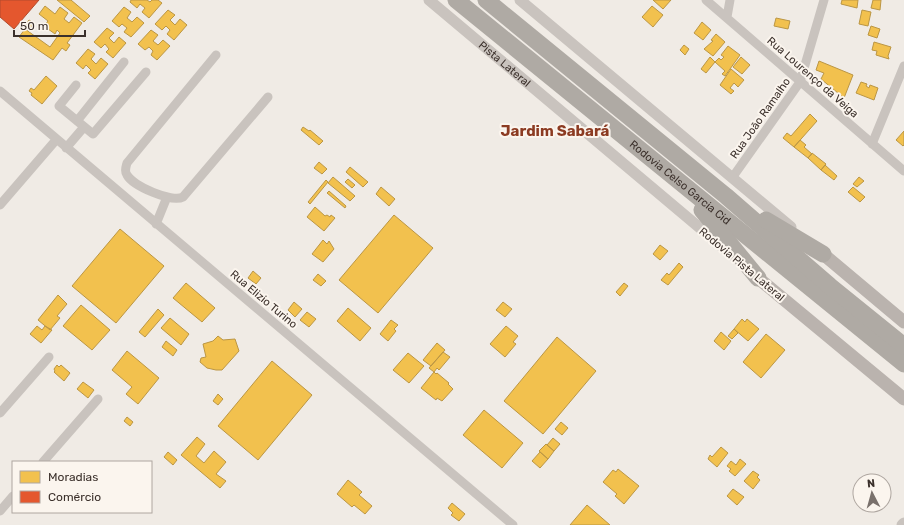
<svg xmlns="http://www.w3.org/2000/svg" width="904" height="525" font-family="Rubik,sans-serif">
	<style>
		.homes { fill: #f2c14e; stroke: #bb9644 }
		.shops { fill: #e4572e; stroke: #b14b2d }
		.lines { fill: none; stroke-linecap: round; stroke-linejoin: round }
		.minor { stroke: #c9c3be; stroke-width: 9 }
		.tertiary { stroke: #c9c3be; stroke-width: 11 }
		.secondary { stroke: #bab3ae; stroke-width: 13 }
		.motorway { stroke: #afaaa4; stroke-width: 17 }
		.labels { text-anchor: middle; stroke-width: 4; stroke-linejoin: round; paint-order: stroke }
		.street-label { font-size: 11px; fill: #3b302b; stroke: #fbf5ee }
		.district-label { font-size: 15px; font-weight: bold; fill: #8c3b22; stroke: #fbf5ee }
	</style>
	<rect width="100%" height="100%" fill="#f0ebe5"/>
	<path class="homes" d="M57,0H71L90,16L84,22Z
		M131,0H147L150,2L152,0H158L162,3L149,18L142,12L145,8L140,4L137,8L130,2Z
		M653,0H671L663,9Z
		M842,0H858L857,8L841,4Z
		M873,0H881L880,10L871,8Z
		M45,6L55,14L60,7L68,13L64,19L69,23L74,17L82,23L67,43L70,45L66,51L62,48L53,60L19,37L25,29L50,47L60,33L57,30L55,34L44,26L48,21L39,14Z
		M652,6L663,15L653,27L642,17Z
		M124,7L131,12L127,18L132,22L137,17L144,23L131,37L124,32L127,28L122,24L119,27L112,21Z
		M168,10L175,15L170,20L175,25L180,19L187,25L174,40L167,34L170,30L166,26L162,30L155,24Z
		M862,10L871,12L868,26L859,24Z
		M776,18L790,21L788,29L774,26Z
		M29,20L34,23L30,29L25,25Z
		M702,22L711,30L703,40L694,33Z
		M871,26L880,29L877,38L868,35Z
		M107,28L114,33L109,38L114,43L119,37L126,43L113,58L106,52L109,49L105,44L101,48L94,42Z
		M151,30L158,35L153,41L158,45L163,40L170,46L157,60L151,55L153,51L149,47L145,50L138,44Z
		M716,34L725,42L713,56L704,49L713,41L711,40Z
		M874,42L891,47L888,56L889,59L876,55L877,51L872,50Z
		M684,45L689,49L685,55L680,50Z
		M728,46L740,55L725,76L722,74L725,71L715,62L719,58L721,60L724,57L721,55Z
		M88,49L95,54L91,59L96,64L101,58L108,64L95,79L88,73L91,70L86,65L83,69L76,63Z
		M710,57L715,62L706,73L701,69Z
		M741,57L750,65L742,74L733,67Z
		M819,61L853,75L844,98L821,79L824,73L816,70Z
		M731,69L744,80L738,87L734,83L730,88L734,91L731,94L720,85Z
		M46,76L57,86L42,104L31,95L32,93L29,91L31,88L34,90Z
		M861,82L867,84L866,86L869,88L870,85L878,88L874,100L856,93Z
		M810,114L817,121L794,147L783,138L787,133L791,136Z
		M303,127L309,131L310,130L323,141L319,145L301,130Z
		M904,131V145L903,146L896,140Z
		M800,140L806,145L804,147L812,154L808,158L794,147Z
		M812,153L826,164L821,170L808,158Z
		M319,162L327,169L322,174L314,168Z
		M825,165L837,176L834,180L821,170Z
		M350,167L368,182L363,187L346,172Z
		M333,177L355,196L350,201L328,183Z
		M859,177L864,181L857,187L853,184Z
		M348,179L355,185L352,188L345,182Z
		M326,180L328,182L310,204L308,202Z
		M381,187L395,199L389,206L376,194Z
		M853,187L865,197L860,202L848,192Z
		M329,191L346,206L345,208L327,193Z
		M315,207L325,216L327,215L330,217L331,215L335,218L324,231L307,217Z
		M394,215L433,248L378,313L339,280Z
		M120,229L164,266L116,323L72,286Z
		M323,240L327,244L329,241L334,249L323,262L312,254Z
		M660,245L668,251L660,260L653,254Z
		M679,263L683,267L668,285L661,280L667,273L669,275Z
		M253,271L261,278L256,284L248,278Z
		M318,274L326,281L321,286L313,280Z
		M186,283L215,308L202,322L173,298Z
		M624,283L628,286L620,296L616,292Z
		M58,295L67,304L57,316L60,318L50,330L38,320Z
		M294,302L302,309L295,317L288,310Z
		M503,302L512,309L505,317L496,310Z
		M81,305L110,330L92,350L63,326Z
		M348,308L371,328L360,341L337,321Z
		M158,309L164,315L145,337L139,332Z
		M307,312L316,319L309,327L300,320Z
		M170,318L189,334L181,345L161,328Z
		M742,319L745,322L747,319L759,329L748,341L734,329Z
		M391,320L398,325L394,329L396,331L388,341L380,334Z
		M37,326L42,330L45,326L52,330L41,343L30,334Z
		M506,326L518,336L513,342L516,344L505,357L490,344Z
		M734,329L738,333L732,339L728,336Z
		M721,332L731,341L724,350L714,341Z
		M766,334L785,350L761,378L743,362Z
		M218,336L223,340L235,339L239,351L222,370H216L207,368L200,362L201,358L206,357L203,344L213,341Z
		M557,337L596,371L543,434L504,401Z
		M166,341L177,350L173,356L162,347Z
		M437,343L445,350L431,366L423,360Z
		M127,351L159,378L138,404L126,394L132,387L112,370Z
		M443,352L450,357L439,370L437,368L434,372L429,368Z
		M408,353L424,366L409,383L393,370Z
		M272,361L312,395L258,460L218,426Z
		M57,365L59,367L61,365L70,373L64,381L54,372L55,371L54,369Z
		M434,372L436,374L437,373L449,383L448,384L453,389L442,401L437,398L436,400L421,388Z
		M83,382L94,390L88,398L77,389Z
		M218,394L223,399L218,405L213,401Z
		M484,410L523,443L502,468L463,435Z
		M127,417L133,422L130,426L124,421Z
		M561,422L568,428L562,435L555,429Z
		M197,437L205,444L196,456L204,463L214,451L226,462L216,474L226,481L220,488L181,455Z
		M553,438L560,444L554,451L547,445Z
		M546,444L554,451L548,459L539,451Z
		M721,447L728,453L717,467L708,459L710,455L712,457Z
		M168,452L177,460L173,465L164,457Z
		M540,452L548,459L540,468L532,461Z
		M740,459L746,464L735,476L729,471L731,469L727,466L731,461L736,465Z
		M618,469L639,486L624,504L615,496L617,494L603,482L613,470L616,472Z
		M753,471L759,475L757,477L760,480L753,489L744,481Z
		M348,480L362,492L359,495L372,506L365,514L354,505L352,507L337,494Z
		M733,489L744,497L737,505L727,496Z
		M452,503L465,514L459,521L451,515L453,513L448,508Z
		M587,505L610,525H570Z"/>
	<path class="shops" d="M0,0H39L14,29L0,17Z"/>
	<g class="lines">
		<path class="minor" d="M706,0L904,171
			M727,17L730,0
			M216,55L127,163C126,167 124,171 127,175C133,186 172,203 183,197L268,97
			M76,85L59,106L93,134L146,72
			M0,91L513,525
			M77,121L124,62
			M872,144L904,66
			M66,148L84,127
			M732,178L800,82L824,0
			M0,205L56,140
			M156,224L167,197
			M0,413L49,357
			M43,462L98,399
			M0,511L13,496"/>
		<g class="tertiary">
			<path id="s1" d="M429,0L732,255"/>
			<path d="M520,0L791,227"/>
			<path d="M902,525L904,523"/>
		</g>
		<path class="secondary" d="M823,254L904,322
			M758,278L904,399"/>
		<g class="motorway">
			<path id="s2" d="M456,0L904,364"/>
			<path d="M486,0L726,196L830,286L904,346"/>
			<path d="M702,210L758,278"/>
			<path d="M766,220L823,254"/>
		</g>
	</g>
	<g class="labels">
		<g class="street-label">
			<text dy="4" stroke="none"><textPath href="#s1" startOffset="99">Pista Lateral</textPath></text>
			<text transform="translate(813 77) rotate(41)" y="4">Rua Lourenço da Veiga</text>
			<text transform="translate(760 118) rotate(-55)" y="4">Rua João Ramalho</text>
			<text dy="4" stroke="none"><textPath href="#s2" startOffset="289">Rodovia Celso Garcia Cid</textPath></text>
			<text transform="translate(742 264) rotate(40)" y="4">Rodovia Pista Lateral</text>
			<text transform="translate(264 299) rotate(40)" y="4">Rua Elizio Turino</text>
		</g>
		<g class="district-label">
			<text x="555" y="136">Jardim Sabará</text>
		</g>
	</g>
	<rect x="12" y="461" width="140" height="52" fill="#fbf5ee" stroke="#aea6a0"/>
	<rect x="20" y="471" width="20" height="12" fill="#f2c14e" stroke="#aea6a0"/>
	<text x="48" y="481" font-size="12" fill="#3b302b">Moradias</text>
	<rect x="20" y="491" width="20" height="12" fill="#e4572e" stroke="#aea6a0"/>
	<text x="48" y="501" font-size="12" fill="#3b302b">Comércio</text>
	<g transform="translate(872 493) rotate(354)"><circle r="19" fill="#fbf5ee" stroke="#aea6a0"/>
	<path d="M0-3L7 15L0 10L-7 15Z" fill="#7a716c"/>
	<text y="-6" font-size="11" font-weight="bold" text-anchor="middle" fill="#3b302b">N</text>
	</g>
	<path d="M14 30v6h71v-6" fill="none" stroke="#3b302b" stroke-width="2"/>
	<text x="20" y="30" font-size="12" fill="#3b302b" stroke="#fbf5ee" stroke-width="3" paint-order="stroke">50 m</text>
</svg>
